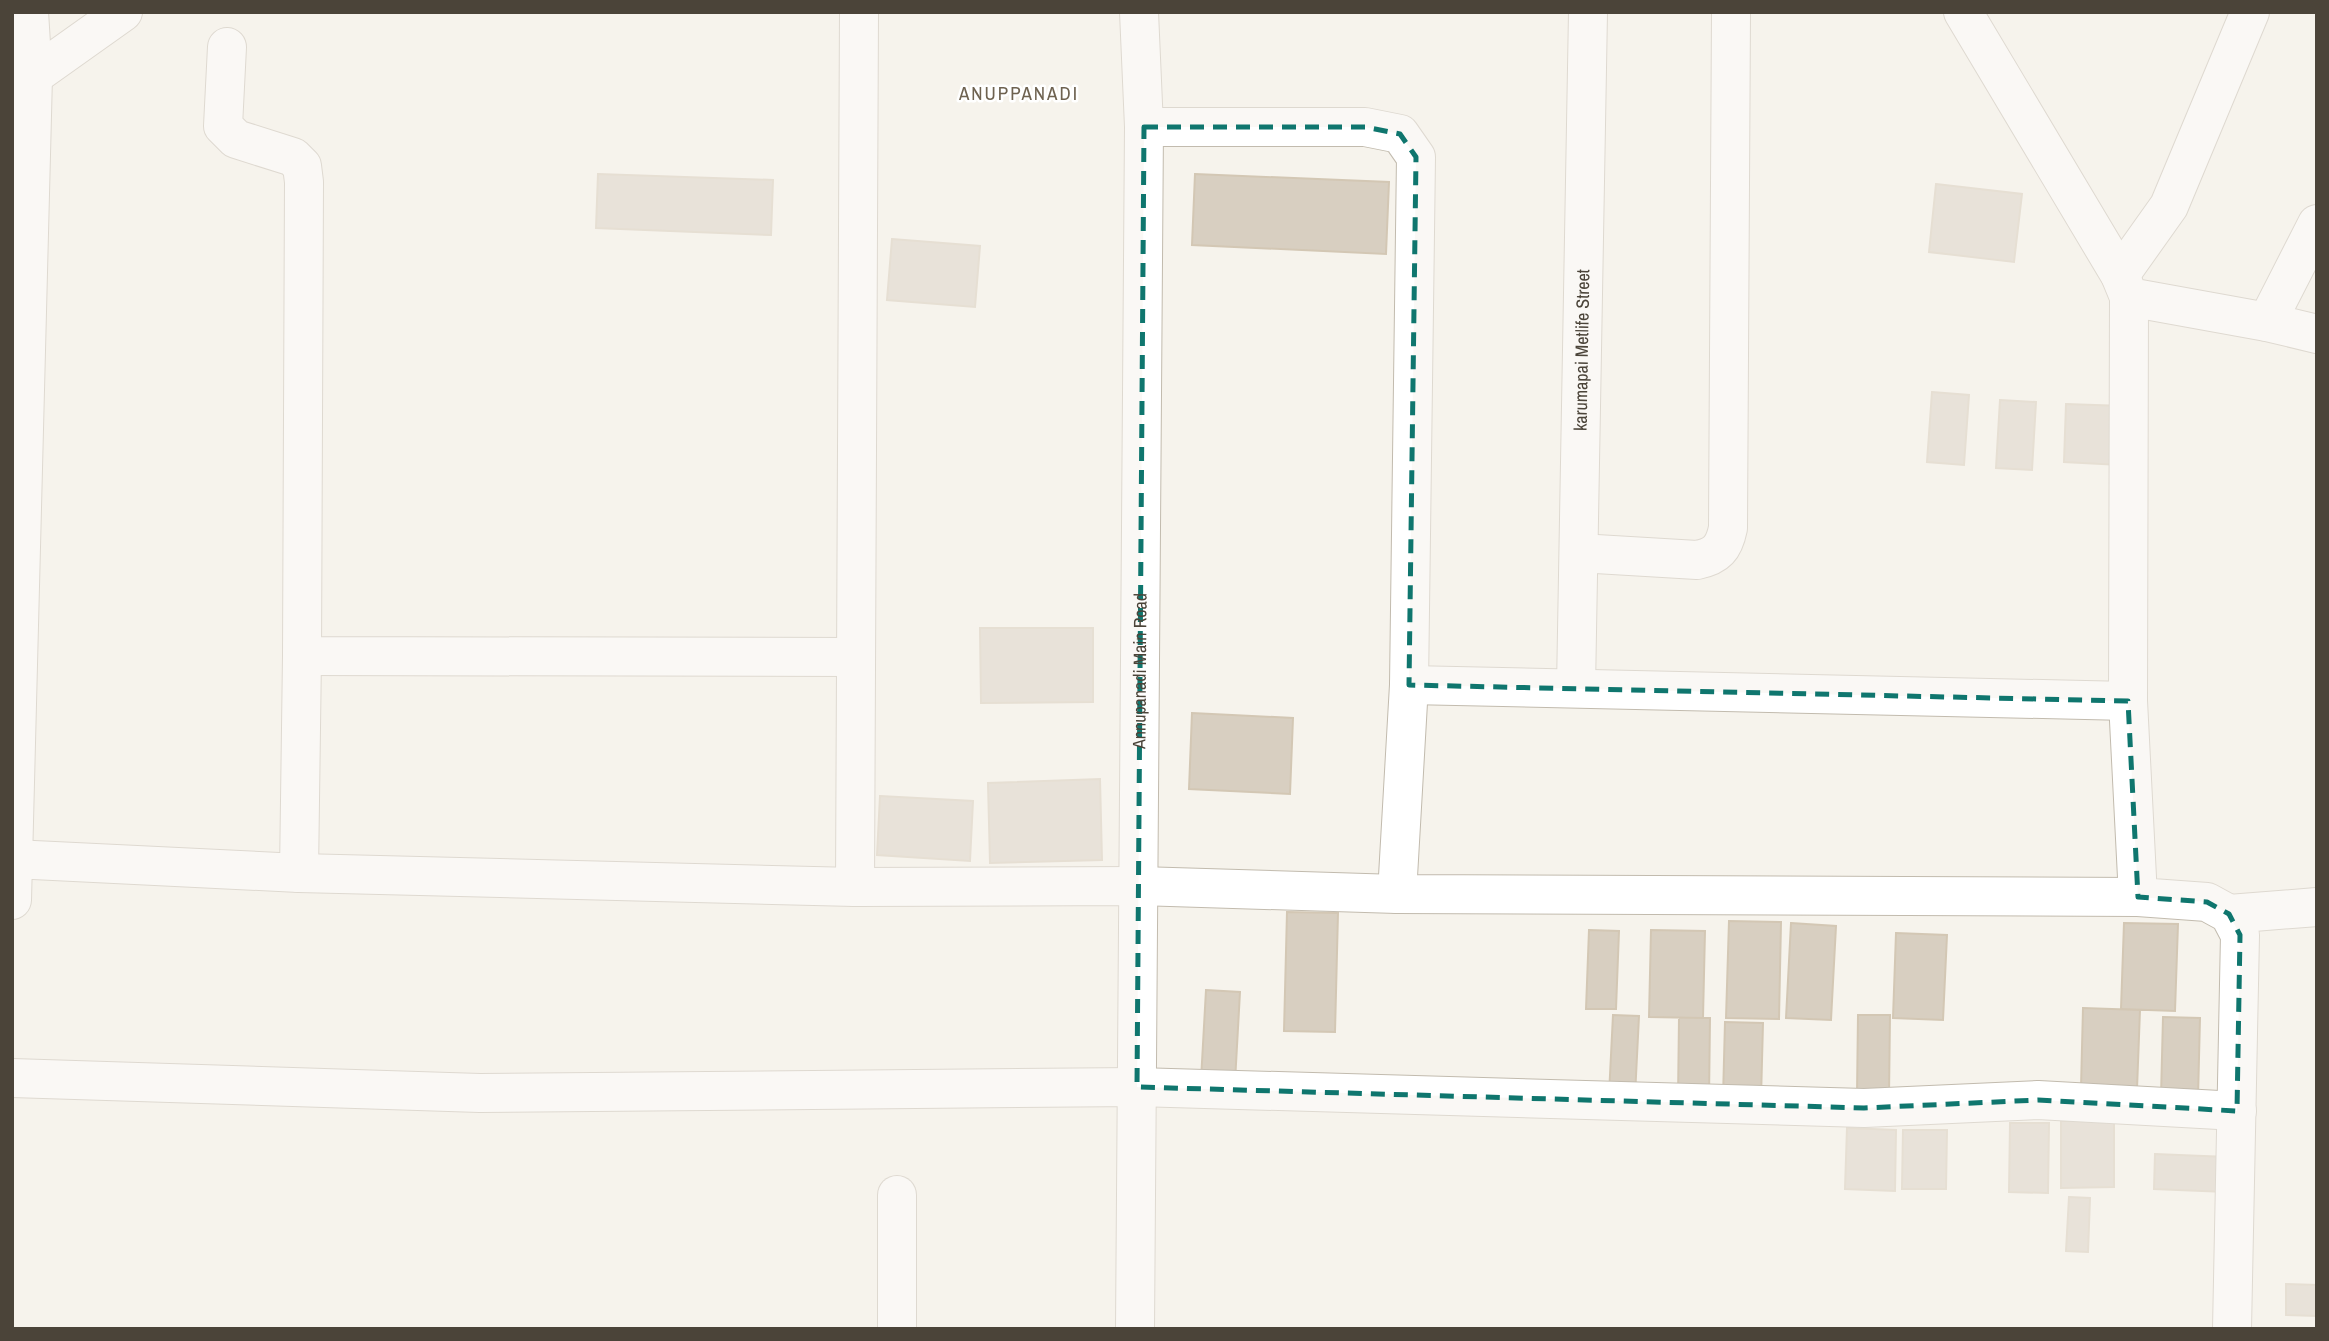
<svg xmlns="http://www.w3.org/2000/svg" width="2329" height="1341" font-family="'Archivo Narrow',sans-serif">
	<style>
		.building { fill: #d8cfc1; stroke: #d3c7b4; stroke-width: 2 }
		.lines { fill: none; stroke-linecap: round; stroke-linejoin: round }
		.minor-casing { stroke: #c2bbae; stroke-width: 40 }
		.minor { stroke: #fff; stroke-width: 38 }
		.marked { fill: none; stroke: #0f766e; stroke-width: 5; stroke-dasharray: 14 9; stroke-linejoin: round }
		.labels { text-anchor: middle; stroke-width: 5; stroke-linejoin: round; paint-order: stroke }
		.street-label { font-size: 18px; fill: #4b4439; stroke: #fff }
		.neighbourhood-label { font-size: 19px; letter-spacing: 2px; fill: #6e6250; stroke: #fff }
	</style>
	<rect width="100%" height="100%" fill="#f6f3ec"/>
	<path class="building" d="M598,174L773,180L771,235L596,228Z
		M1195,174L1389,182L1386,254L1192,245Z
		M1936,184L2022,194L2014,262L1929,252Z
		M892,239L980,246L975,307L887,300Z
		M1932,392L1969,395L1964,465L1927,462Z
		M2000,400L2036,402L2032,470L1996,468Z
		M2066,404L2123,406L2120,465L2064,462Z
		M980,628H1093V702L981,703Z
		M1192,713L1293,718L1290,794L1189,789Z
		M1100,779L1102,860L990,863L988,783Z
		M880,796L973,801L970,861L877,855Z
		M1287,912L1338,913L1335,1032L1284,1031Z
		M1729,921L1781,922L1779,1019L1726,1018Z
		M1791,923L1836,926L1831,1020L1786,1018Z
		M2124,923L2178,924L2175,1011L2121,1009Z
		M1589,930L1619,931L1616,1009H1586Z
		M1651,930L1705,931L1703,1018L1649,1017Z
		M1896,933L1947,935L1943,1020L1893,1018Z
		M1206,990L1240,992L1235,1082L1201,1080Z
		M2083,1008L2140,1010L2137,1089L2081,1088Z
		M1613,1015L1639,1016L1635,1096L1609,1095Z
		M1858,1015H1890L1889,1095L1857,1094Z
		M2163,1017L2200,1018L2198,1098L2161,1097Z
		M1679,1018H1710L1709,1099H1678Z
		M1725,1022L1763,1023L1761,1099L1723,1098Z
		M2061,1121H2114V1187L2061,1188Z
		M2010,1123H2049L2048,1193L2009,1192Z
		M1847,1128L1896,1130L1895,1191L1845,1189Z
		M1903,1130H1947L1946,1189H1902Z
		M2155,1154L2227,1157L2226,1192L2154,1189Z
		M2069,1197L2090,1198L2088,1252L2066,1251Z
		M2286,1284L2317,1285V1316L2286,1315Z"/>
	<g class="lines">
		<g class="minor-casing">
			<g id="minor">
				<path d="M1963,12L2120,275L2129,297L2267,322L2317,334"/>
				<path d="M227,47L223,126L236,139L293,157L302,166L304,182L302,656L855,657"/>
				<path d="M33,76L123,12"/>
				<path d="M1144,127H1365L1400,134L1416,157L1409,685L1397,894"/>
				<path d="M2120,275L2169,206L2250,12"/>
				<path d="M2129,297L2128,701L2138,897L2207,902L2229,914L2240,935L2232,1329"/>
				<path d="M2267,322L2317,224"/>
				<path d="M1579,553L1697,560C1717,556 1724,548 1728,528L1731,12"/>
				<path d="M1409,685L2128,701"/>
				<path id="s1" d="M1576,688L1588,12"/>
				<path d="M13,859L299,873L855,887L1139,886L1397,894L2138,897"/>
				<path d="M299,873L302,656"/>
				<path d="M855,887L859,12"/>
				<path d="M12,900L33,76L29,12"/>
				<path d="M2229,914L2317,907"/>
				<path d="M12,1078L480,1093L1137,1087L1864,1108L2038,1100L2237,1111"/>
				<path d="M897,1329V1195"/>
				<path id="s2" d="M1135,1329L1144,127L1139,12"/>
			</g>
		</g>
		<use href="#minor" class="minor"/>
	</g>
	<path d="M0 0H2329V1341H0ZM1144,127H1365L1400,134L1416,157L1409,685L2128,701L2138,897L2207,902L2229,914L2240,935L2237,1111L2038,1100L1864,1108L1137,1087Z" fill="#f6f3ec" fill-opacity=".55" fill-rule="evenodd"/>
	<path class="marked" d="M1144,127H1365L1400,134L1416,157L1409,685L2128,701L2138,897L2207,902L2229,914L2240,935L2237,1111L2038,1100L1864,1108L1137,1087Z"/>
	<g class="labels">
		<g class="street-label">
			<text dy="6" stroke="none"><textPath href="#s1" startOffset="338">karumapai Metlife Street</textPath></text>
			<text dy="6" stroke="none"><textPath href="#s2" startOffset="658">Annupanadi Main Road</textPath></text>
		</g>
		<g class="neighbourhood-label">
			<text x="1019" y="100">ANUPPANADI</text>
		</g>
	</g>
	<rect width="2329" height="1341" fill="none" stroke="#4b4439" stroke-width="28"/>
</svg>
